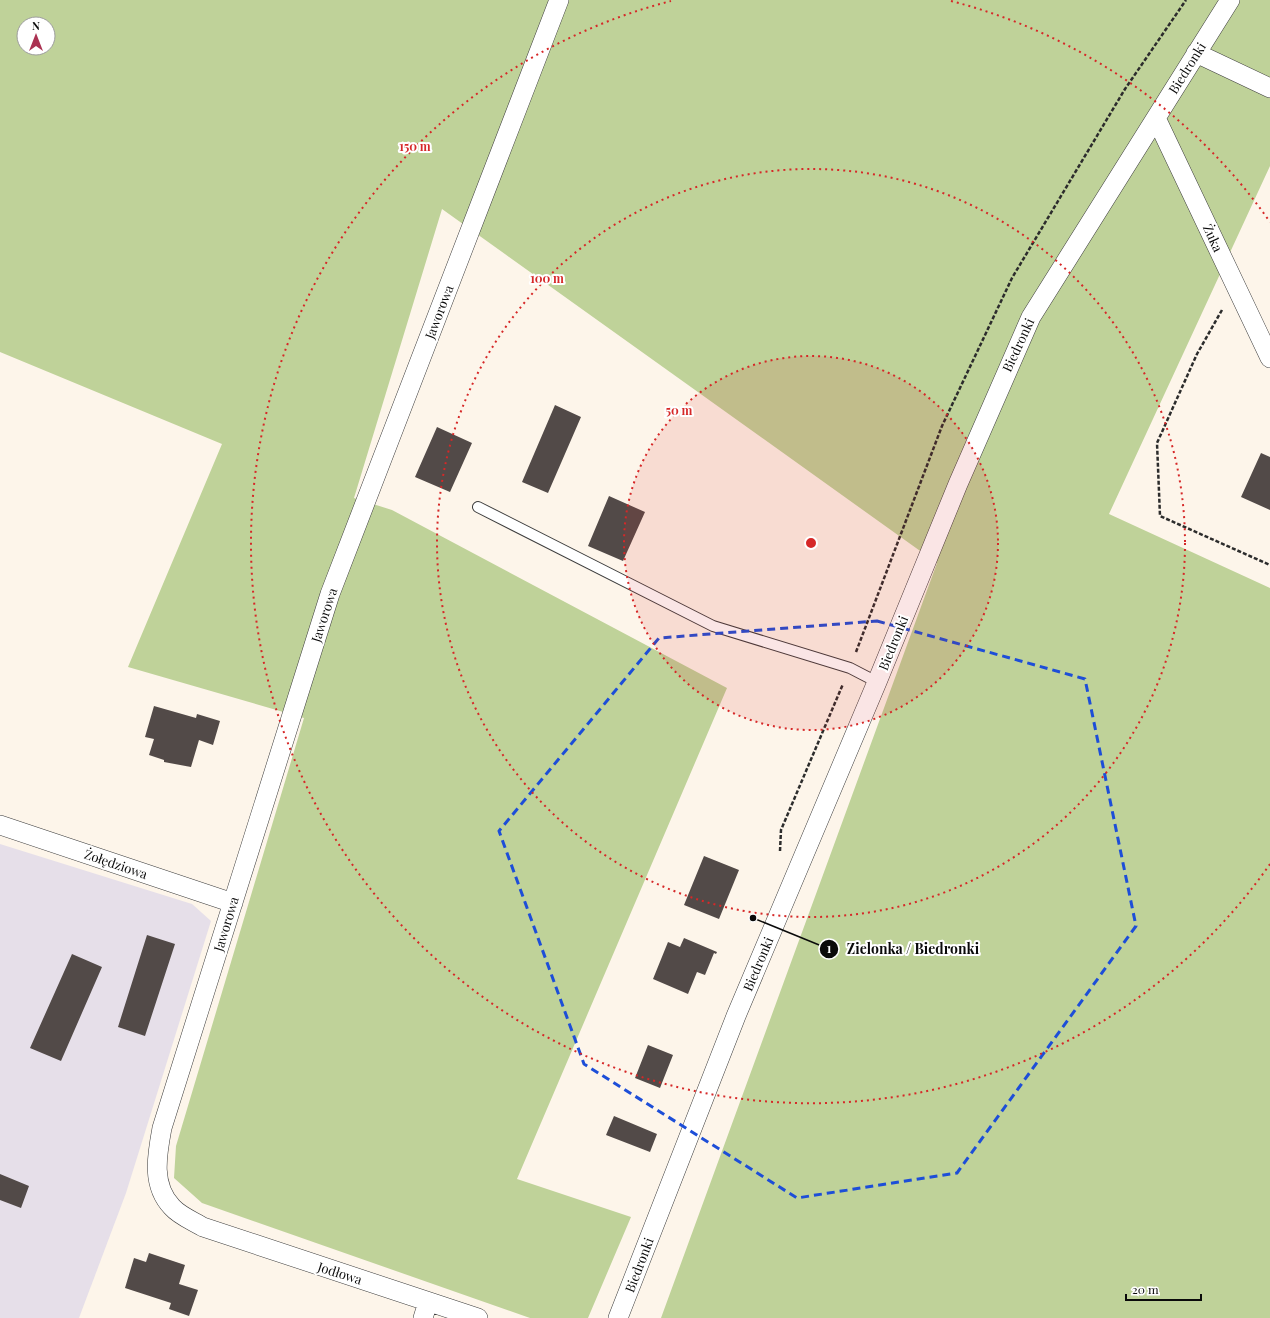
<svg xmlns="http://www.w3.org/2000/svg" width="1270" height="1318" font-family="'Playfair Display',serif">
	<style>
		.industrial { fill: #e6dfe9 }
		.forest { fill: #bfd299; fill-rule: evenodd }
		.building { fill: #524a48 }
		.lines { fill: none; stroke-linecap: round; stroke-linejoin: round }
		.lane-casing { stroke: #3d3d3d; stroke-width: 12 }
		.street-casing { stroke: #3d3d3d; stroke-width: 20 }
		.path { stroke: #2c2c2c; stroke-width: 2.5; stroke-dasharray: 4 2; stroke-linecap: butt }
		.lane { stroke: #fff; stroke-width: 10 }
		.street { stroke: #fff; stroke-width: 19 }
		.marked { fill: none; stroke: #1d4ed8; stroke-width: 3; stroke-dasharray: 8 5; stroke-linejoin: round }
		.ring { fill: none; stroke: #d62828; stroke-width: 2; stroke-dasharray: 2 4 }
		.labels { text-anchor: middle; stroke-width: 4; stroke-linejoin: round; paint-order: stroke }
		.street-label { font-size: 13px; fill: #0a0a0a; stroke: #fff }
		.centre { fill: #d62828; stroke: #fff; stroke-width: 2 }
		.ring-label { font-size: 12px; text-anchor: middle; font-weight: bold; fill: #d62828; stroke: #fff; stroke-width: 4; stroke-linejoin: round; paint-order: stroke }
		.leader { fill: none; stroke: #0a0a0a; stroke-width: 1.5 }
		.callout-dot { fill: #0a0a0a; stroke: #fff; stroke-width: 1.5 }
		.mark-label { font-size: 12px; text-anchor: middle; font-weight: bold; fill: #fff }
		.callout-label { font-size: 14px; text-anchor: middle; font-weight: bold; fill: #0a0a0a; stroke: #fff; stroke-width: 4; stroke-linejoin: round; paint-order: stroke }
	</style>
	<rect width="100%" height="100%" fill="#fdf5ea"/>
	<path class="industrial" d="M0,844L192,904L211,921L126,1193L79,1318H0Z"/>
	<path class="forest" d="M0,0H1270V166L1109,514L1270,588V1318H661L937,563L442,209L354,498L392,510L727,688L517,1179L631,1217L588,1318H530L202,1203L174,1178L176,1146L304,718L128,667L222,444L0,352ZM24,24H48V48H24Z"/>
	<path class="building" d="M555,405L581,417L548,493L522,482Z
		M437,427L472,443L450,492L415,477Z
		M1261,453L1270,457V510L1241,497Z
		M609,496L645,512L623,561L588,546Z
		M154,706L196,718L197,714L220,721L213,745L199,740L191,767L164,762V760L149,755L154,739L145,737Z
		M704,856L739,870L719,919L684,905Z
		M147,935L175,944L145,1036L118,1027Z
		M684,938L717,952L716,954L714,953L705,975L697,972L688,994L653,979L668,942L680,947Z
		M72,954L102,967L61,1061L30,1048Z
		M648,1045L673,1055L660,1088L635,1078Z
		M614,1116L657,1134L650,1152L606,1135Z
		M0,1174L29,1186L21,1208L0,1200Z
		M149,1253L185,1265L179,1284L198,1290L189,1316L169,1309L171,1303L125,1288L134,1258L146,1262Z"/>
	<g class="lines">
		<g class="lane-casing">
			<path id="lane" d="M478,507L713,626L850,668L877,682"/>
		</g>
		<g class="street-casing">
			<path id="street" d="M1196,53L1270,88
				M1156,118L1270,358
				M0,825L233,903
				M423,1318L428,1302
				M478,1318L203,1227C193,1221 180,1216 172,1207C151,1185 157,1155 162,1128L330,594L559,0
				M618,1318L736,1016L877,682L958,484L1031,317L1230,0"/>
		</g>
		<path class="path" d="M1222,310L1197,354L1157,443L1160,516L1270,565
			M856,652L942,426L1012,278L1125,89L1186,0
			M780,851L781,830L843,684"/>
		<use href="#lane" class="lane"/>
		<use href="#street" class="street"/>
	</g>
	<path class="marked" d="M877,621L1085,679L1136,926L957,1173L797,1198L584,1064L499,831L659,638Z"/>
	<circle cx="811" cy="543" r="187" fill="#d62828" fill-opacity=".12"/>
	<g class="ring">
		<circle cx="811" cy="543" r="187"/>
		<circle cx="811" cy="543" r="374"/>
		<path d="M1270 864A560 560 0 1 1 671 1M951 1A560 560 0 0 1 1270 222"/>
	</g>
	<g class="labels">
		<g class="street-label">
			<text transform="translate(1187 68) rotate(-58)" y="5">Biedronki</text>
			<text transform="translate(1213 238) rotate(65)" y="5">Żuka</text>
			<text transform="translate(439 312) rotate(-69)" y="5">Jaworowa</text>
			<text transform="translate(1018 345) rotate(-65)" y="5">Biedronki</text>
			<text transform="translate(324 615) rotate(-72)" y="5">Jaworowa</text>
			<text transform="translate(893 643) rotate(-68)" y="5">Biedronki</text>
			<text transform="translate(116 864) rotate(19)" y="5">Żołędziowa</text>
			<text transform="translate(226 924) rotate(-73)" y="5">Jaworowa</text>
			<text transform="translate(758 964) rotate(-67)" y="5">Biedronki</text>
			<text transform="translate(639 1265) rotate(-69)" y="5">Biedronki</text>
			<text transform="translate(340 1273) rotate(18)" y="5">Jodłowa</text>
		</g>
	</g>
	<circle cx="811" cy="543" r="6" class="centre"/>
	<g class="ring-label">
		<text x="415" y="151">150 m</text>
		<text x="547" y="283">100 m</text>
		<text x="679" y="415">50 m</text>
	</g>
	<path class="leader" d="M753 918L829 949"/>
	<g class="callout-dot">
		<circle cx="753" cy="918" r="4"/>
		<circle cx="829" cy="949" r="10"/>
	</g>
	<g class="mark-label">
		<text x="829" y="953">1</text>
	</g>
	<g class="callout-label">
		<text x="913" y="954">Zielonka / Biedronki</text>
	</g>
	<g transform="translate(36 36)"><circle r="19" fill="#ffffff" stroke="#9d9d9d"/>
	<path d="M0-3L7 15L0 10L-7 15Z" fill="#ab3252"/>
	<text y="-6" font-size="11" font-weight="bold" text-anchor="middle" fill="#0a0a0a">N</text>
	</g>
	<path d="M1126 1294v6h75v-6" fill="none" stroke="#0a0a0a" stroke-width="2"/>
	<text x="1132" y="1294" font-size="12" fill="#0a0a0a" stroke="#ffffff" stroke-width="3" paint-order="stroke">20 m</text>
</svg>
